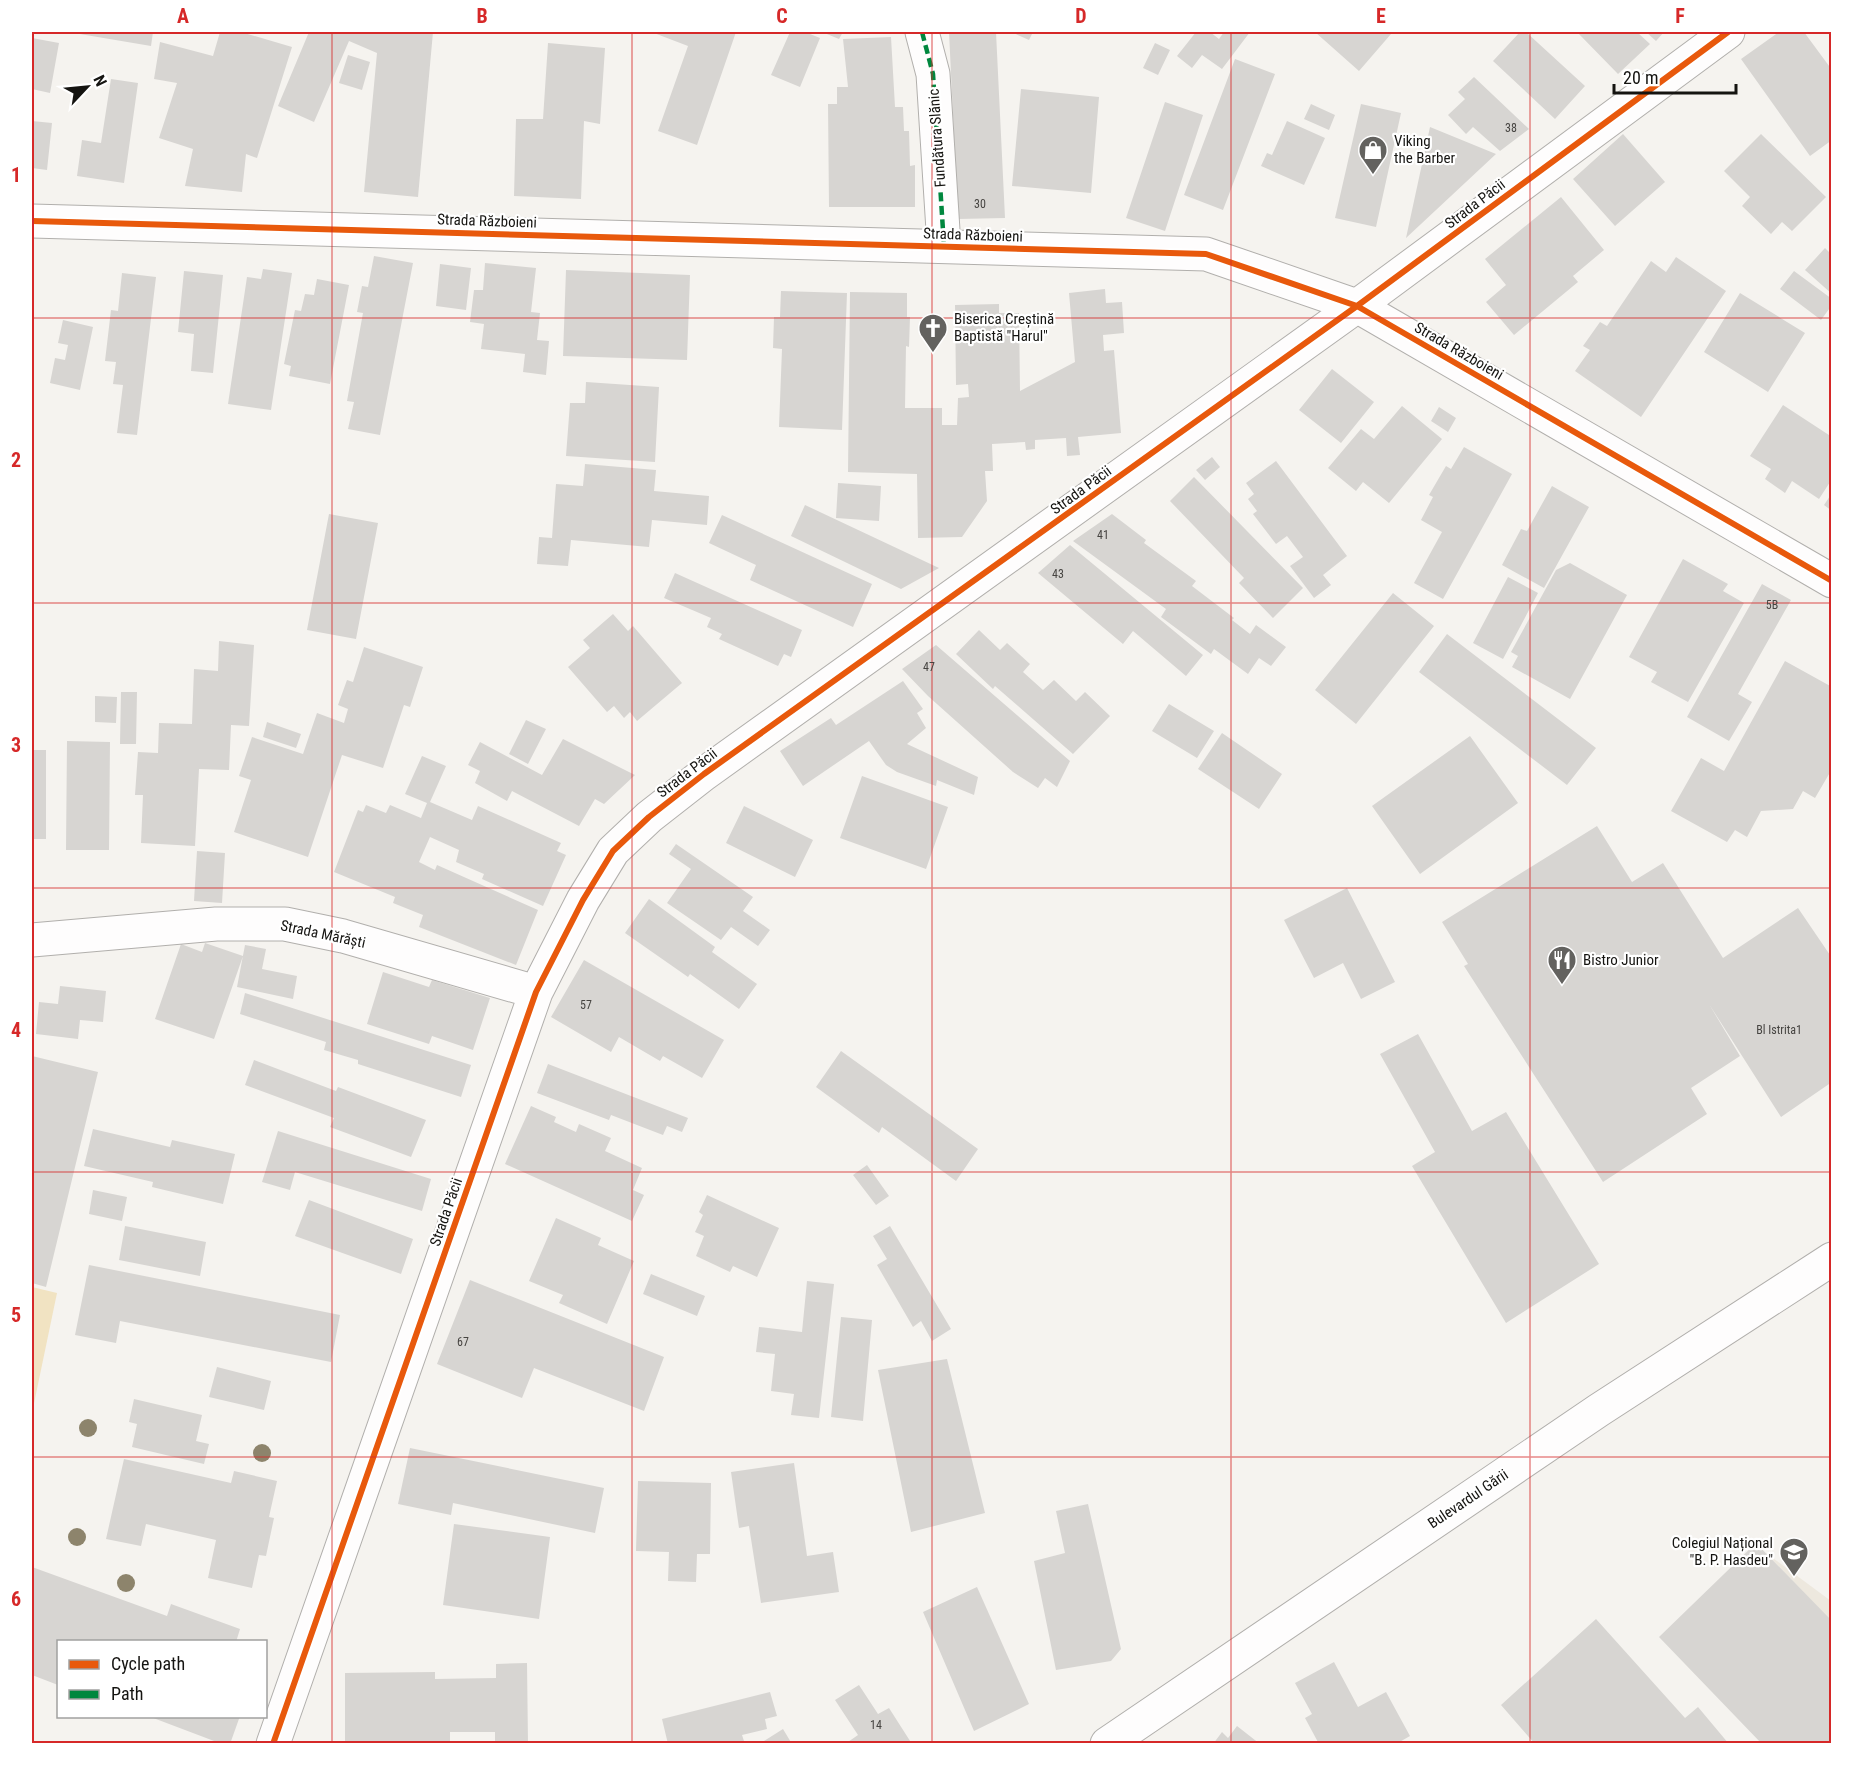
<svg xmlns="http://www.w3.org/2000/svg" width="1863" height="1775" font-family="'Roboto Condensed',sans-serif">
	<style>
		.built { fill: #ede8de }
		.green { fill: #f1e3c2 }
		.building { fill: #d7d5d2 }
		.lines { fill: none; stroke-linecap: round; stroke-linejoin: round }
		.street-casing { stroke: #b1afac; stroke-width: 35 }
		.secondary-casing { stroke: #b1afac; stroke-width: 35 }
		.street { stroke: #fefdfd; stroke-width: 33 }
		.secondary { stroke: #fefdfd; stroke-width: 33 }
		.quiet { stroke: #00873e; stroke-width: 4.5; stroke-dasharray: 9 4.5; stroke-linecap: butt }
		.cycleway-casing { stroke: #fff; stroke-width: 10 }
		.cycleway { stroke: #e8590c; stroke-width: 6 }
		.tree { fill: #8d846c }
		.grid { fill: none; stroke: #d62828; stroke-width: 1.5; stroke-opacity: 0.55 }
		.labels { text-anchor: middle; stroke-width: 4.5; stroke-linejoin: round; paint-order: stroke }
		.number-label { font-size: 12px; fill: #464441 }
		.street-label { font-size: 15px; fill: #151411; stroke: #fff }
		.poi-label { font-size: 15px; fill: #151411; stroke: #fff; text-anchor: start }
		.neatline { fill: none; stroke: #d62828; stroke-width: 2 }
		.grid-label { font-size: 20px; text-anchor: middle; font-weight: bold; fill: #d62828 }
	</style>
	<rect width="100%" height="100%" fill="#f5f3ef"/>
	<path class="built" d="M1766,1553L1831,1601V1621Z"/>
	<path class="green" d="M32,1287L57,1293L32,1413Z"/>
	<path class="building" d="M68,32H153L151,46Z
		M220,32H241L292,47L257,158L246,154L242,192L185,186L193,149L159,138L177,83L154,79L160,42L213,56Z
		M309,32H433L418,197L364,192L377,53L349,41L314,122L278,106Z
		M654,32H736L697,145L658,131L688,46L654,33Z
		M790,32H805L820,38L800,87L771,75Z
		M822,32H843L839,39Z
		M949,32H996L1005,218L958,219Z
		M1011,32H1033L1029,40Z
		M1196,32H1210L1219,39L1224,32H1250L1222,69L1202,55L1192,68L1177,56Z
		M1315,32H1388L1391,34L1359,71Z
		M1520,32H1526L1585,86L1555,119L1493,61Z
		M1577,32H1637L1650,44L1618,74Z
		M1646,32H1664L1656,41Z
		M1779,32H1804L1832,70V140L1810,156L1741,59Z
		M891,37L895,107H903L904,131H909L910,166L915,165V207H829L828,104H837V87H848L843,39Z
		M32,38L59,43L50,93L32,89Z
		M548,43L605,48L600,124L584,121L581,199L514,196L516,119H543Z
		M1155,43L1170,50L1158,75L1143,68Z
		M348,55L370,62L362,90L339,83Z
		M1235,59L1275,74L1223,210L1184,195Z
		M1474,77L1529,129L1500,151L1473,127L1466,134L1448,115L1465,99L1458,92Z
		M111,79L138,83L124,183L77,176L82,140L101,143Z
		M1021,89L1099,97L1091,193L1012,186Z
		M1165,102L1203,115L1165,231L1126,218Z
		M1311,104L1335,115L1329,130L1304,119Z
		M1361,104L1401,113L1376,227L1335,218Z
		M32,121L52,123L47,170L32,168Z
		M1287,121L1325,138L1304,185L1261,166L1267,153L1272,155Z
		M1430,127L1496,154L1406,238Z
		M1623,134L1665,182L1615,226L1573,179Z
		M1761,134L1826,197L1792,231L1782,222L1771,234L1742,206L1750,197L1724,171Z
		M1561,197L1604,250L1573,276L1578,282L1514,335L1486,302L1506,285L1485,259Z
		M1825,248L1832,255V294L1805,270Z
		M374,256L413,263L380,435L348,429L354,402L347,401L363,313L357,312L362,286L368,287Z
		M1676,257L1726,291L1641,417L1575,371L1590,350L1583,346L1600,322L1607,326L1651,261L1666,272Z
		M485,263L536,268L531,312L540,313L537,340L549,341L546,375L523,372L525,354L481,349L484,324L470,322L474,290H483Z
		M440,264L471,268L466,310L436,306Z
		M263,269L292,273L271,410L228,404L247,277L261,279Z
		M566,270L690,275L687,360L563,356Z
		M184,271L223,275L213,373L191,371L194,334L178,332Z
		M1794,271L1832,299V305L1821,320L1780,289Z
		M122,273L156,277L137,435L117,433L123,385L113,384L116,362L105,361L111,310L118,311Z
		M317,279L349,285L330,384L289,376L291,366L284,364L295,310L301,311L305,294L314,295Z
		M1105,289L1106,303L1122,302L1124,333L1103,335L1104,351L1114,350L1121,433L1078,437L1080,455L1067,456L1066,438L1035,440V449L1026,450L1025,442L992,444L993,471H985L987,501L962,537L918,538L917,474L848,472L850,292L907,293V317H910L909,347L906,346L905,408H942V425H957L958,398L969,397L968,384L956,385L955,305L999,304V313H1019L1020,391L1075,362L1069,293Z
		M781,291L847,293L842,430L779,427L782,349L773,348L774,317H780Z
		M1740,293L1805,333L1768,392L1704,352Z
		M63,320L93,327L80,390L50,383L55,358L65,360L68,345L58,343Z
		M1332,369L1374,402L1341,443L1299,410Z
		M586,382L659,387L655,462L566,456L570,403H585Z
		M1783,405L1832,437V479L1819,499L1792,481L1785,493L1765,479L1771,469L1750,456Z
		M1402,406L1442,439L1389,503L1363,482L1356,491L1328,468L1361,429L1374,439Z
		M1439,407L1456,418L1448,432L1431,421Z
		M1464,447L1512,474L1443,599L1414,583L1442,532L1421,520L1433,497L1429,495L1446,466L1451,469Z
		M1212,457L1220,467L1205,480L1196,470Z
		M1276,461L1347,556L1323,575L1331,585L1314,598L1290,566L1303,557L1287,536L1276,544L1253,514L1257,511L1248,499L1254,494L1246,483Z
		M585,464L656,470L654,491L709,496L707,525L652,520L649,547L571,540L568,566L537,564L539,537L552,538L556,484L583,486Z
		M1194,477L1303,588L1273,618L1239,583L1244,578L1170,501Z
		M838,483L881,486L879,521L836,518Z
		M1552,486L1589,507L1544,588L1502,565L1521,529L1527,531Z
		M1832,493V511L1824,505Z
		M805,505L939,568L901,589L791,536Z
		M329,514L378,523L356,639L307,630Z
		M1112,514L1146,540L1144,543L1196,581L1192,586L1234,618L1232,620L1250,634L1256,625L1286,647L1271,666L1259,658L1248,674L1214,649L1211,654L1161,617L1166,609L1073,541Z
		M722,515L872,584L853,627L750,580L756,565L709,543Z
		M1070,545L1203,655L1186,676L1133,631L1123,644L1038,573Z
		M1683,559L1728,584L1723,591L1744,603L1688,702L1651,682L1657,672L1629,657Z
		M1570,563L1627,595L1570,699L1512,667L1518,656L1511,652L1556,570Z
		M675,573L802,630L791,657L784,654L778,666L719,639L722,634L707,627L711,618L664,598Z
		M1508,577L1538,593L1503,659L1473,643Z
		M1762,584L1791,600L1738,694L1752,702L1729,741L1687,717Z
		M1393,593L1434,626L1356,724L1315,690Z
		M613,614L628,631L633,626L682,683L637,721L630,712L624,718L614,706L607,712L568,667L590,648L583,640Z
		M979,630L1000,650L1007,643L1030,664L1023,672L1043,690L1054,680L1076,701L1085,692L1110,716L1073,754L995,686L993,689L956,654Z
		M1447,634L1596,748L1567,785L1419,672Z
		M219,641L254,645L249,726L231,725L229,770L199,769L195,846L141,843L143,795H135L138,752L158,753L159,723L192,724L194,669L218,671Z
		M936,645L1070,761L1057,787L1045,778L1038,788L1013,772L928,696L902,669Z
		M364,647L423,667L410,707L404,705L383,768L342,755L308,857L234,832L251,780L239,776L252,737L303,754L317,713L344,723L348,709L338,705L347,680L353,682Z
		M1785,661L1832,687V769L1815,798L1803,791L1793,809L1761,811L1747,837L1735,830L1727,842L1671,811L1701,758L1724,771Z
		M903,681L923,709L917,713L926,728L907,744L978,777L974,795L937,780L936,786L897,772L886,765L869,741L803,786L780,751L831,718L836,725Z
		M121,692H137L136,744H120Z
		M95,696L117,697L116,723L95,722Z
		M1169,704L1214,731L1197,758L1152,731Z
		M526,720L546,729L528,764L509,754Z
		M267,722L301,734L296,748L263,737Z
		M1222,733L1282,774L1259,809L1198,769Z
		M1470,736L1518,803L1420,874L1372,806Z
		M563,739L635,775L604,804L595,799L579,826L512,791L507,801L475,783L480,771L468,765L480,742L542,775Z
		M67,741L110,742L109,850H66Z
		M32,750H46V839H32Z
		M422,756L446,766L430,802L472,820L478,806L561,843L557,851L566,855L543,906L482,879L484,874L456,862L459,850L430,837L419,862L435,870L437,865L538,910L516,965L419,927L423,915L393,903L395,897L334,872L358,810L363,812L366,805L386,813L390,805L421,818L427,803L405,794Z
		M862,776L948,807L926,869L840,838Z
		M744,806L813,840L795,877L726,843Z
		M1597,826L1632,882L1663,863L1723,958L1798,908L1832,958V1082L1781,1117L1709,1004L1740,1056L1691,1088L1707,1114L1603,1182L1464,966L1468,964L1442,922Z
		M676,844L753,897L743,911L770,930L758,946L731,927L721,940L667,903L691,869L669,854Z
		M197,851L225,853L222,903L194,901Z
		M1347,888L1395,982L1361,999L1343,963L1314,978L1284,920Z
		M649,899L715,947L712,952L757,984L739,1009L690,974L688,977L625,933Z
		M205,943L243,956L214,1039L155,1019L181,944L202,952Z
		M245,945L266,949L262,969L297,976L293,999L237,987Z
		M584,960L724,1040L702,1078L663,1056L660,1061L619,1037L611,1052L551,1017Z
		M383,972L429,987L432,980L490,998L473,1050L432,1036L429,1044L367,1024Z
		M60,986L106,991L103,1022L80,1020L78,1039L36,1034L39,1002L58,1004Z
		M245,993L471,1065L461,1097L358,1064V1060L324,1050L326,1042L240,1014Z
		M1418,1034L1472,1131L1506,1112L1599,1264L1506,1323L1412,1166L1435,1152L1380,1054Z
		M841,1051L978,1149L956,1181L882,1127L879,1133L816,1087Z
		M32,1056L98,1072L46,1287L32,1283Z
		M254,1060L336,1091L338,1087L426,1120L411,1157L330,1127L334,1118L245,1085Z
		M548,1064L688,1118L682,1132L667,1126L663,1135L611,1115L609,1120L537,1093Z
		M531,1106L556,1117L554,1122L576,1132L579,1124L611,1138L605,1151L642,1168L633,1190L644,1195L632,1221L505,1164Z
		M93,1129L170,1147L172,1140L235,1154L223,1204L152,1187L153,1182L84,1166Z
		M278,1131L431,1179L422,1211L295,1172L290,1190L262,1182Z
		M867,1165L889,1196L876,1205L853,1175Z
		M93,1190L127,1197L122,1221L89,1214Z
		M707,1195L779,1228L757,1277L733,1266L730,1272L696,1256L704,1236L695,1232L703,1215L699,1212Z
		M309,1200L413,1239L401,1274L295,1236Z
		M556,1218L601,1238L598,1245L634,1261L607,1324L559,1303L563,1295L529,1281Z
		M125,1226L206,1242L200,1276L119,1260Z
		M890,1226L951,1329L932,1341L921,1321L913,1327L877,1265L887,1259L873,1236Z
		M89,1265L340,1315L331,1362L120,1321L116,1343L75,1335Z
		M651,1274L705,1296L697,1316L643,1294Z
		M470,1280L664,1357L644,1411L534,1368L522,1398L437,1364Z
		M807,1281L834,1284L819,1418L791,1415L794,1394L771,1391L775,1354L756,1352L759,1327L802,1332Z
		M841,1317L872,1320L863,1421L831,1417Z
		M947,1359L985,1513L911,1532L878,1370Z
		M217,1367L271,1381L264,1410L209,1397Z
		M134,1399L202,1415L196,1441L209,1444L204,1464L132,1447L137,1424L129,1422Z
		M410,1448L604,1488L595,1533L453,1503L451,1515L398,1504Z
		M124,1459L231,1483L234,1471L277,1481L269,1517L274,1518L266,1556L259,1555L252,1588L208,1578L216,1540L146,1524L141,1546L106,1539Z
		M794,1463L807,1556L833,1552L839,1592L761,1603L749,1526L739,1528L731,1472Z
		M638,1481L711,1483L710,1554H697L696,1582L668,1581L669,1552L636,1551Z
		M1088,1504L1121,1649L1111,1661L1056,1670L1034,1561L1065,1553L1056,1511Z
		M454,1524L550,1537L539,1619L443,1605Z
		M1756,1543L1832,1621V1744H1762L1659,1637Z
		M32,1567L167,1616L171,1604L240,1629L236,1642H58V1685L32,1675Z
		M977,1587L1029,1704L974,1731L923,1612Z
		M1596,1619L1685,1718L1698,1707L1729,1744H1535L1501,1705Z
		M1334,1662L1358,1707L1386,1692L1410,1736L1396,1744H1332L1331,1741L1319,1744L1305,1718L1312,1714L1295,1683Z
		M527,1663L528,1744H495V1732H450V1744H345V1673L435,1672V1679L496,1678V1664Z
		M859,1685L878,1714L889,1708L912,1744H845L858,1735L835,1700Z
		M770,1692L777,1716L765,1719L767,1729L742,1735L745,1744H668L662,1719Z
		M148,1716H240L230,1744H222Z
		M1237,1726L1260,1744H1213L1222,1732L1228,1738Z
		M783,1729L792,1744H759Z"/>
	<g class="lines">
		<g class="street-casing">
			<path id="street" d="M922,32L933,74L944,246
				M32,221L1206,254L1357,306L1832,581
				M32,940L216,924H285L343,936L536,992
				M273,1744L536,992L583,900L613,851L649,817L704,774L1357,306L1728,32"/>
		</g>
		<g class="secondary-casing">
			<path id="secondary" d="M1107,1744L1599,1410L1832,1259"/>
		</g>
		<use href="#street" class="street"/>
		<use href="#secondary" class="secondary"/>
		<path class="quiet" d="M922,32L933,74L944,246"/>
		<g class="cycleway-casing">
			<path id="cycleway" d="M32,221L1206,254L1357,306L1832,581
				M273,1744L536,992L583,900L613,851L649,817L704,774L1357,306L1728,32"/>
		</g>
		<use href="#cycleway" class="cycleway"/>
	</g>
	<g class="tree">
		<circle cx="88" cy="1428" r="9"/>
		<circle cx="262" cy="1453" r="9"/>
		<circle cx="77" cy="1537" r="9"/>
		<circle cx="126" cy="1583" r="9"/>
	</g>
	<path class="grid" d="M332,32V1744M632,32V1744M932,32V1744M1231,32V1744M1530,32V1744M32,318H1832M32,603H1832M32,888H1832M32,1172H1832M32,1457H1832"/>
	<defs>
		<g id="shop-pin" transform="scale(1.5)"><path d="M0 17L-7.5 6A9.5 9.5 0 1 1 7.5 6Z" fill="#63625f" stroke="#fff"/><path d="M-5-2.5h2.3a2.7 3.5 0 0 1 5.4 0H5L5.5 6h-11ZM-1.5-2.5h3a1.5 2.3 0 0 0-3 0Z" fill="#fff"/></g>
		<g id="church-pin" transform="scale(1.5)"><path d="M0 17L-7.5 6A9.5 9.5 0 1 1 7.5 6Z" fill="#63625f" stroke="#fff"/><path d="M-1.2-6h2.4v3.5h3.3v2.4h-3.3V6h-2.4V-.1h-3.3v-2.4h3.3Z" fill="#fff"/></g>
		<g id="restaurant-pin" transform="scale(1.5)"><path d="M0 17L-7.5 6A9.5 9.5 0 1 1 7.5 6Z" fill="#63625f" stroke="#fff"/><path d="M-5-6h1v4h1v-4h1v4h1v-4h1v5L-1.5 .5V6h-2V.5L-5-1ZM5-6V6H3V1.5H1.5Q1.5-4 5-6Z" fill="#fff"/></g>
		<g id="university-pin" transform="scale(1.5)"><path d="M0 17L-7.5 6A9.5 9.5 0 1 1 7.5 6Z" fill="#63625f" stroke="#fff"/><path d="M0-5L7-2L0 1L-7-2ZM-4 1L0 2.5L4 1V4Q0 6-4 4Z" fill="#fff"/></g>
	</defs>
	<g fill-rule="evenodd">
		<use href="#shop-pin" x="1373" y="150"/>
		<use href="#church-pin" x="933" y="328"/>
		<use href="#restaurant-pin" x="1562" y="960"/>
		<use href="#university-pin" x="1794" y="1552"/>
	</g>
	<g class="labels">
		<g class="number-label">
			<text x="1511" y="132">38</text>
			<text x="980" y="208">30</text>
			<text x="1103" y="539">41</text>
			<text x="1058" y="578">43</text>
			<text x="1772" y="609">5B</text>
			<text x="929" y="671">47</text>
			<text x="586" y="1009">57</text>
			<text x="1779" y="1034">Bl Istrita1</text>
			<text x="463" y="1346">67</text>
			<text x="876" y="1729">14</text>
		</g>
		<g class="street-label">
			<text transform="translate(937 138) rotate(-94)" y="5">Fundătura Slănic</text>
			<text transform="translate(1475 204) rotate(-37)" y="5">Strada Păcii</text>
			<text transform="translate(487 221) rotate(2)" y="5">Strada Războieni</text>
			<text transform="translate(973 235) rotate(2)" y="5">Strada Războieni</text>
			<text transform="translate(1459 351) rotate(30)" y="5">Strada Războieni</text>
			<text transform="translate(1081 490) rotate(-36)" y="5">Strada Păcii</text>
			<text transform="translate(687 773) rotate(-37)" y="5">Strada Păcii</text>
			<text transform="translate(323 934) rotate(12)" y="5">Strada Mărăști</text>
			<text transform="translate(446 1212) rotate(-71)" y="5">Strada Păcii</text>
			<text transform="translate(1468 1499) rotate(-34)" y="5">Bulevardul Gării</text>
		</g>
		<g class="poi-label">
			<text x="1394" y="146">Viking<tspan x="1394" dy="17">the Barber</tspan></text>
			<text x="954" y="324">Biserica Creștină<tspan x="954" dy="17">Baptistă "Harul"</tspan></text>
			<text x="1583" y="965">Bistro Junior</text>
			<text x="1773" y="1548" text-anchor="end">Colegiul Național<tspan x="1773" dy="17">"B. P. Hasdeu"</tspan></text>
		</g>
	</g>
	<rect width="1863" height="1775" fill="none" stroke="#ffffff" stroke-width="66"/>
	<rect x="57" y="1640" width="210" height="78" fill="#ffffff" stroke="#a1a1a0" stroke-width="1.5"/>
	<rect x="69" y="1660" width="30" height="9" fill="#e8590c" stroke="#a1a1a0" stroke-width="1.5"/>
	<text x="111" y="1670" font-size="18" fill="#151411">Cycle path</text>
	<rect x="69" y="1690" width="30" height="9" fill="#00873e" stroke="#a1a1a0" stroke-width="1.5"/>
	<text x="111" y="1700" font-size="18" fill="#151411">Path</text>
	<g transform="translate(87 87) rotate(64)" stroke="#ffffff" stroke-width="4.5" paint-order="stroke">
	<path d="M0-4.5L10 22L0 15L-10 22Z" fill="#151411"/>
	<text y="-9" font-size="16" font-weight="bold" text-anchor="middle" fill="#151411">N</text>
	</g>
	<path d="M1614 84v9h122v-9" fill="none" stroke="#151411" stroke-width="3"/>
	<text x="1623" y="84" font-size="18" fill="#151411" stroke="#ffffff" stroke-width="4.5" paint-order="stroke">20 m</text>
	<rect x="33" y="33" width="1797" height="1709" class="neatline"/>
	<g class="grid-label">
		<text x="183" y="23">A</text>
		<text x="482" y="23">B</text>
		<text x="782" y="23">C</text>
		<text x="1081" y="23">D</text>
		<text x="1381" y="23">E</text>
		<text x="1680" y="23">F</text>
		<text x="16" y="182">1</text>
		<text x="16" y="467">2</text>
		<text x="16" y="752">3</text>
		<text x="16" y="1037">4</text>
		<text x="16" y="1322">5</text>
		<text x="16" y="1606">6</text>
	</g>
</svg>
